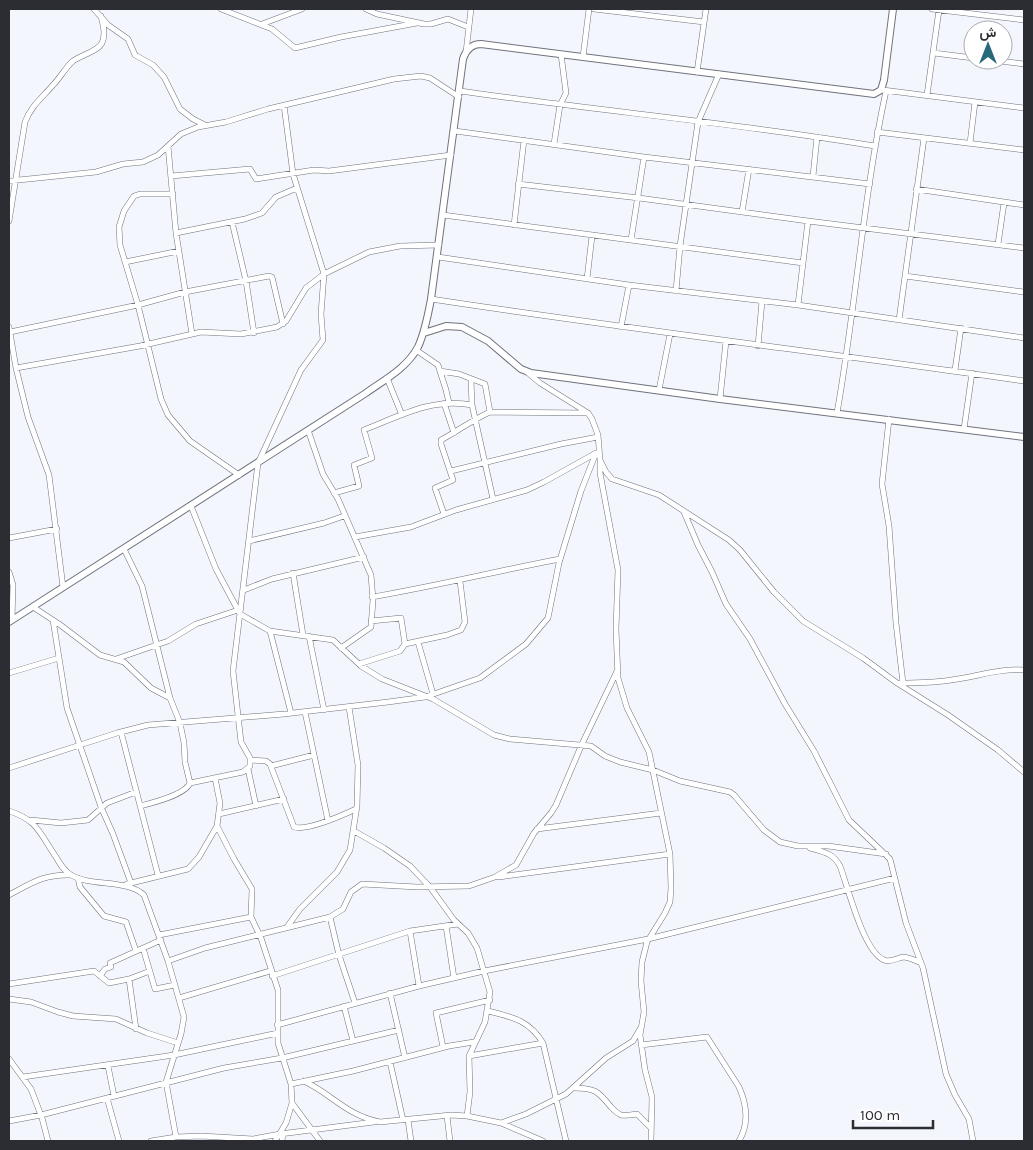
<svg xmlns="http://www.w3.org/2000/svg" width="1033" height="1150" font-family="Karla,Vazirmatn,sans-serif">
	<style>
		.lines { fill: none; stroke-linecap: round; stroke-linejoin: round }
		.minor-casing { stroke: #6f727c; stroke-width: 6 }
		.tertiary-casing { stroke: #6f727c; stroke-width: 8 }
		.minor { stroke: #fff; stroke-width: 5 }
		.tertiary { stroke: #fff; stroke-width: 6 }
	</style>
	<rect width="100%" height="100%" fill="#f4f6fd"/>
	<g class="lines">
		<g class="minor-casing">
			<path id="minor" d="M94,9L108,25L128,39L135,55L153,65L164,77L180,109L193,119L205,125
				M221,9L272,29L295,48L341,37L417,23
				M366,9L377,14L424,24H431L448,19L468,27
				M594,9L704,22
				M932,9L1024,20
				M262,24L302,9
				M466,52L471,9
				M934,53L973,58
				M583,57L589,9
				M992,60L1024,64
				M697,72L706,9
				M883,90L1024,108
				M460,91C598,111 738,123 875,146
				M927,95L939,10
				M455,131L644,157L870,184
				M877,132L1024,150
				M970,143L975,102
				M554,144L560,105L566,93L561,54
				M168,146L176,233L192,334
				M171,176L250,169L256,179L314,170L329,171L451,155
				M813,176L817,137
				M9,181L96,172L123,164L143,162L158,155L181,134L198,127L226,122L268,109L394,79L421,76L430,78L459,97
				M518,184L639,198L808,221L1024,248
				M916,189L1024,205
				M173,194H140L134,196L124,211L119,227L120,245L138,305L161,399L168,415L190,441L239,475
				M742,212L749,169
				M443,215L803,263
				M9,221L25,122C31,106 42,98 53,85C60,78 65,68 73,61C81,55 97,52 102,43C106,34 103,25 101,16
				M232,222L246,281L254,333
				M514,225L524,140
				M176,233L245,219L262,213L276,197L297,188
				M631,240L644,157
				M998,244L1004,203
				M438,257L629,285L798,305L1024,338
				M125,262L179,251
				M905,276L1024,292
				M587,279L592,236
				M676,291L680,246L698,122L719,74
				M431,299C628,329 827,353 1024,381
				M798,305L808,221
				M899,320L924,138
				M9,327L16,368L28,417L49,475L63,587
				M621,327L629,285
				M10,332L138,305L185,292L269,276L272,277L283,324
				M758,346L762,301
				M416,350L438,365L446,390L449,403
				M16,368L140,346L201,332L241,334L277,327L286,321L306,288L324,274L369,252L400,246L439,245
				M955,370L961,328
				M440,371L459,374L485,384L490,412C472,420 458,431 441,440V444L453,480L435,488L444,514
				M527,372L540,383L588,413L592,419L598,435L600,460L606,472L612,479L659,495L729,540L740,550L774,592L803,621L863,658L897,683L948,715L998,750L1024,772
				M387,378L402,415
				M471,380L472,405L493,499
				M659,390L670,334
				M720,399L726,341
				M444,403L454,433
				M490,412L588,413
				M837,413C856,306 863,197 886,91
				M889,419L882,484L889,526L896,623L903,683
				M964,429L972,373
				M308,430L323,474L338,499L371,575L373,600L371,627L341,648
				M600,460V473L618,570L616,629L618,678L627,708L649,752L670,854L671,888L670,902L665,913L647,942L642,962L641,981L644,1012L640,1035L645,1070L652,1097L651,1141
				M451,471L561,444L598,437
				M334,493L359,486L354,465L372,458L364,430C399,416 434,397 472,405
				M191,506L216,569L240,614L270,631L333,640L361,666L382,679L433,699L494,735L510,739L591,746L605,756L620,762L653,770L680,781L730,792L734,795L764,830L780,842L798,846H828L886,854
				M684,512L698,545L712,572L726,604L750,639L785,704L814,751L849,820L890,859L906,923L923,968L946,1074L955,1095L969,1119L973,1141
				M355,537L411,527L456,510L527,490L544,482L596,453
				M9,538L57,529
				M249,541L324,523L344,516
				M124,549L142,586L170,698
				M9,572L13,585L12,620
				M293,573L303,635
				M244,590L272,579L364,557
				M372,597C436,586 497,571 560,559
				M33,607L59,624L100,655L124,662L151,688L170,698L180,723L184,743L185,762L190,783
				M53,620L67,708L101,807L113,834L131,883
				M371,621L401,618L405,644
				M270,631L291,713
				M309,636L324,710
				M418,642L433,694
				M116,659L168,641L196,624L238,610
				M359,664L400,651L405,644L447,635L461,630L465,622L460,581
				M9,673L59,658
				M900,683C917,683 934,683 951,680C976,677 999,668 1024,670
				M305,712L328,821
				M121,732L158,875
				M251,760L266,761L270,764L294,827C307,831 343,815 356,809
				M271,766L314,755
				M9,768L117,733L148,725L284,714L388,702L425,697L480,678L526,644L548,618L559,563L581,491L596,453
				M248,769L256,806
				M215,778L220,803L217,826L234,859L252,889L251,917L261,938L278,990V1043L291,1084L292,1103L286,1123L275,1141
				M140,806C152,803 185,795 190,783L243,772L250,766V758L241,742L233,671L258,463L301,370L323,340L321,314L324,274L293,174L284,105
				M9,811C38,820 40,834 56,857C60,864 64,871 71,875C92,887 127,879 144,895L168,961L184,1017L181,1034L166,1082L176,1137
				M219,814L284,799
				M31,820L61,823L88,820L107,803L136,792
				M537,829L661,813
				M354,831L384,848L410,866L430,887L454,920L468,933L477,948L490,992L485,1022L469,1056L470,1092L467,1116
				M810,848C824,852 833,853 840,866C848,887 863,951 884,960C891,963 897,958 903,957C909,957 916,961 921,963
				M499,877L670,854
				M78,878L80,887L104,916L126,922L136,951
				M127,884L188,869L199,857L217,826
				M9,895C32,883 44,874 71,875
				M330,917L339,955L355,1003
				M446,926L454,978
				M287,927L300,909L337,872L350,850L357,806L358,765L349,707
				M410,931L419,986
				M159,935L251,917
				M143,948L155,989L175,985
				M168,961L205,948L330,917L343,909L351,892L362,884L417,887L469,886L495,877L516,865L534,833L551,813L556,805L582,744L618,669
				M100,976L105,969L111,967L110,963L161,940
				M272,976L410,931L458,924
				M129,979L136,1029
				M9,984L94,971L109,983L129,979L150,971
				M390,993L405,1058
				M179,998L270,971
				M9,999L31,1002L58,1012L73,1016L116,1019L147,1033L178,1043
				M344,1006L353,1041
				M488,1011C512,1017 529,1020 543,1043L566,1141
				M277,1025L419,986L484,971L648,939L895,878
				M641,1045L707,1037L739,1087C747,1105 749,1124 739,1141
				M443,1047L436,1013L490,1000
				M469,1056L543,1043
				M9,1059L31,1089L42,1118L48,1141
				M390,1062L403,1120
				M108,1066L114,1096
				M23,1077L174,1055L278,1033
				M304,1081C333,1095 346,1115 380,1122L451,1115L467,1116L501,1123L543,1141
				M291,1084L353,1071L449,1046L474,1042
				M574,1088C595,1088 598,1091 611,1107C614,1110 616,1113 621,1115C626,1116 631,1115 637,1114L651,1128
				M107,1098L119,1141
				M292,1103L320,1141
				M447,1116L450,1141
				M408,1120L411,1141
				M9,1121L41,1115L224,1068L282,1058L399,1030
				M501,1123L526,1114L566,1094L606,1058L633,1041L640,1029
				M151,1141L176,1137L201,1136L253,1139L280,1134L374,1122
				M282,1141L283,1133"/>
		</g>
		<g class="tertiary-casing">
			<path id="tertiary" d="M424,333L446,326L462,327L488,341L521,369L531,373L720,399L1024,437
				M9,622L366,393C384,380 407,368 418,347C425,332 428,315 431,299L463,59C466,50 471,44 481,44L874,94L881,90L884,80L893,9"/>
		</g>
		<use href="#minor" class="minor"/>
		<use href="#tertiary" class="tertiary"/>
	</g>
	<rect width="1033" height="1150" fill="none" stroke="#2c2d32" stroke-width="20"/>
	<g transform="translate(988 45)"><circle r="24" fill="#ffffff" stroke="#ababad"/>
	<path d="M0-4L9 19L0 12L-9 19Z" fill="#28697c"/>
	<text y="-8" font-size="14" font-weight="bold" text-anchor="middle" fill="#2c2d32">ش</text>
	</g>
	<path d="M853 1120v8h80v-8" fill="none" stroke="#2c2d32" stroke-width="2.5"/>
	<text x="860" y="1120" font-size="15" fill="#2c2d32" stroke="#ffffff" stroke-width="4" paint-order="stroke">100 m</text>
</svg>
